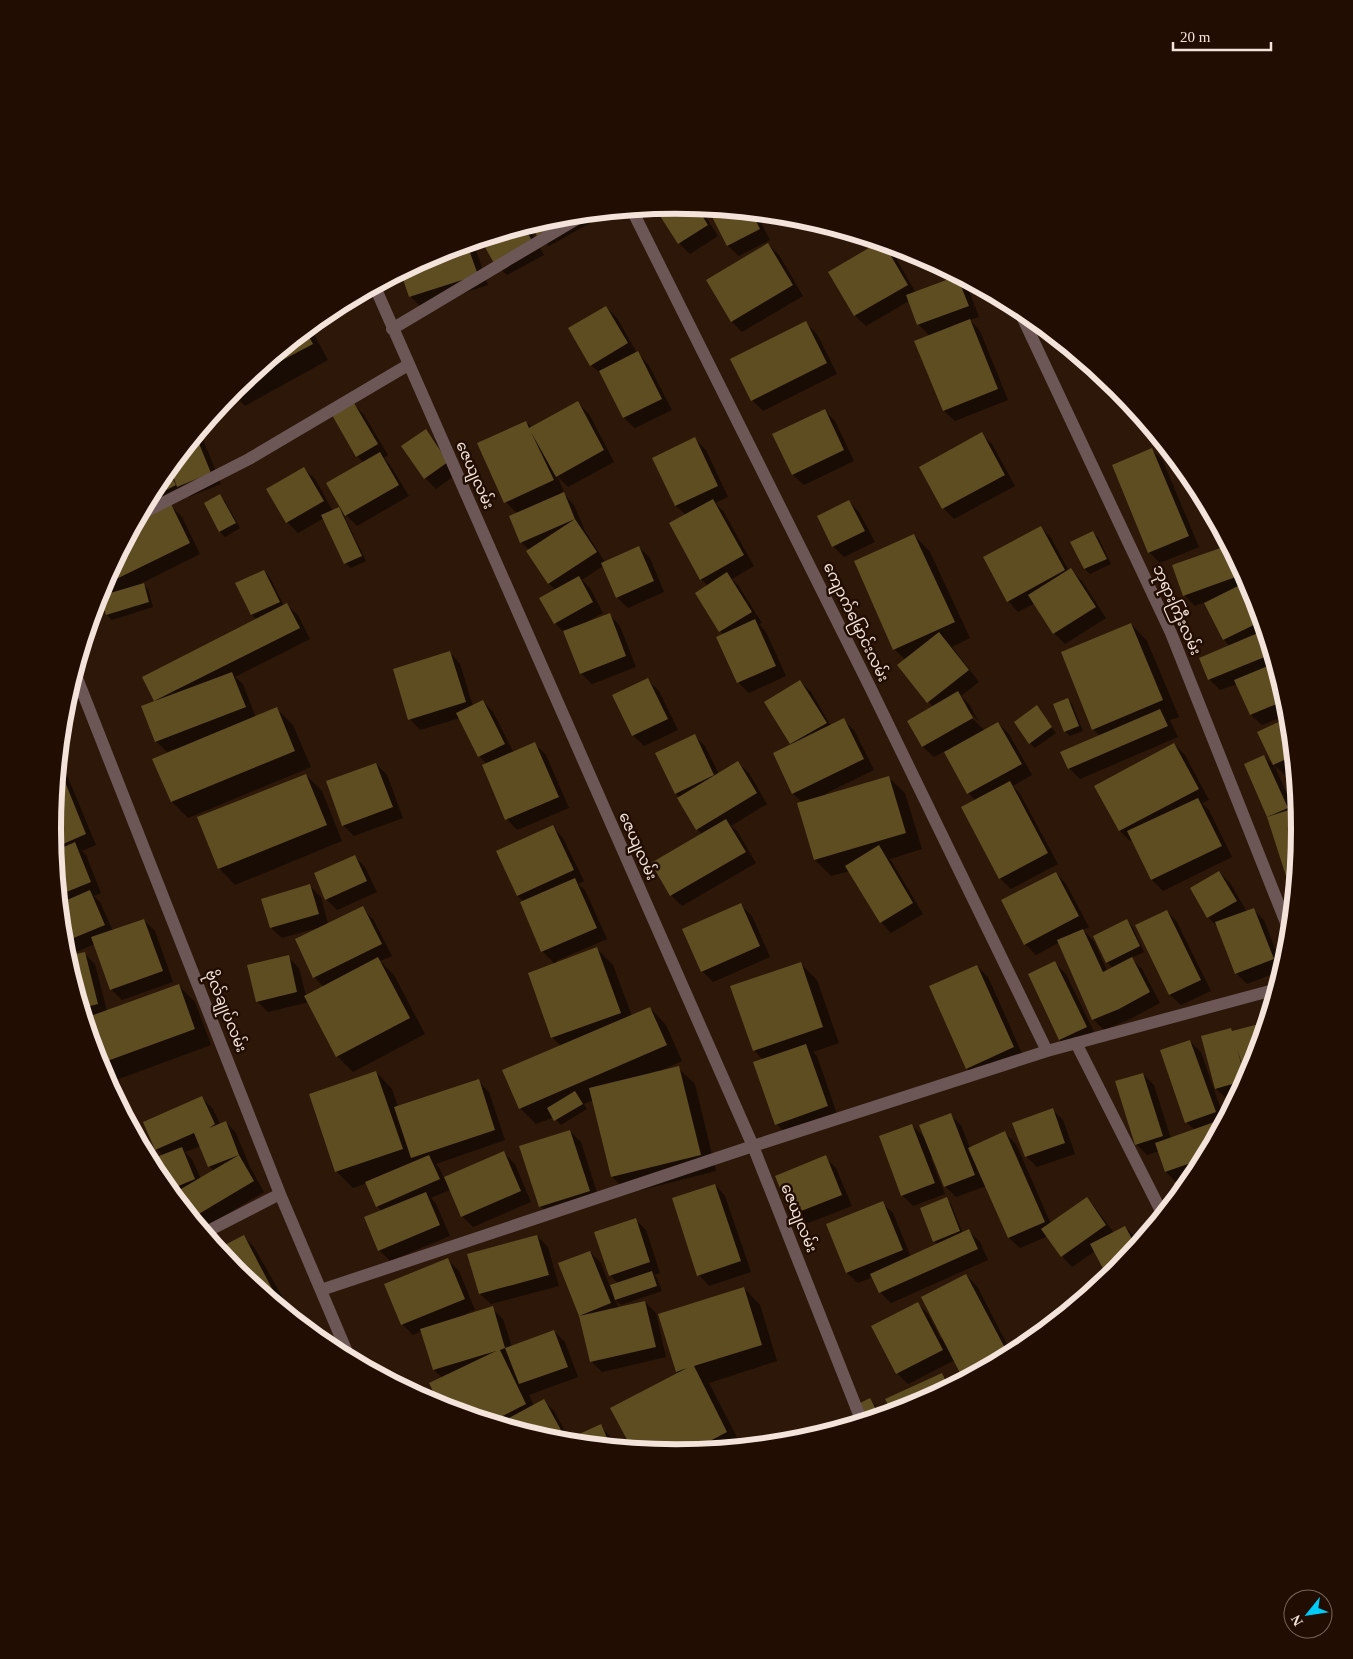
<svg xmlns="http://www.w3.org/2000/svg" width="1353" height="1659" font-family="'Times New Roman','Noto Sans Myanmar',serif">
	<style>
		.shadow { fill: #0007; fill-rule: evenodd }
		.building { fill: #5f4d22 }
		.lines { fill: none; stroke-linecap: round; stroke-linejoin: round }
		.minor { stroke: #6c5656; stroke-width: 12 }
		.labels { text-anchor: middle; stroke-width: 5; stroke-linejoin: round; paint-order: stroke }
		.street-label { font-size: 15px; fill: #f3e3da; stroke: #220d02 }
		.rim { fill: none; stroke: #f3e3da; stroke-width: 6 }
	</style>
	<rect width="100%" height="100%" fill="#2d1708"/>
	<path class="shadow" d="M677,206L700,208L718,236L690,254L679,243L656,208Z
		M709,209L756,213L770,240L739,256L728,246Z
		M587,214L592,222L549,246L538,235L532,224L555,217Z
		M766,214L781,216L772,221Z
		M527,226L544,255L507,275L496,264L482,240Z
		M473,242L488,285L421,307L410,296L402,272L438,253Z
		M881,243L893,253L916,293L957,277L968,288L979,317L970,320L980,331L1008,400L955,421L944,411L930,336L918,324L909,301L866,326L855,316L830,272Z
		M768,244L779,255L803,296L742,332L732,322Z
		M606,307L617,318L637,353L648,364L672,410L635,428L624,418L602,375L591,365Z
		M806,323L817,334L837,374L763,411L752,400Z
		M310,327L328,360L245,406L232,393L235,388Z
		M1083,360L1113,384L1105,389L1094,378Z
		M578,403L589,414L614,462L568,487L557,476L564,491L562,492L574,505L585,531L605,562L639,547L650,558L664,592L628,608L617,597L603,566L582,580L590,588L603,613L588,621L589,623L610,615L620,626L636,667L592,684L581,673L566,634L555,623L556,590L549,584L528,551L529,550L521,542L517,513L506,502L526,422L532,428Z
		M354,404L364,415L388,455L384,458L390,465L409,496L357,526L346,515L364,463L357,456Z
		M824,410L835,421L854,461L804,485L793,475L774,434Z
		M426,431L436,442L458,473L436,489L425,478L403,446Z
		M200,432L221,484L189,497L187,495L170,505L182,517L200,554L142,583L148,589L153,607L112,620L107,615L103,603L98,597L100,590L158,483Z
		M981,434L992,444L1015,486L954,519L943,508Z
		M695,439L706,450L728,497L715,503L723,511L754,566L732,579L738,585L762,623L759,624L766,632L786,676L749,693L738,682L724,635L720,631L708,586L701,579L671,524L686,515L676,506L654,459Z
		M1152,450L1163,461L1199,547L1160,563L1149,552Z
		M304,469L315,479L333,511L338,509L343,514L366,561L351,568L345,563L324,518L298,533L287,522Z
		M220,496L225,501L240,528L225,537L220,532L205,504Z
		M848,501L859,512L875,542L844,557L833,546L818,516Z
		M1041,527L1051,538L1069,571L1071,570L1082,581L1106,618L1065,644L1054,633L1035,603L1018,612L1008,601Z
		M1093,532L1098,537L1111,564L1090,574L1085,569L1072,542Z
		M914,535L930,552L970,638L952,647L979,682L961,696L969,704L979,722L970,712L968,714L984,730L998,723L1009,734L1032,775L1013,786L1020,794L1058,864L1011,889L1000,878L976,801L968,793L945,751L934,757L923,747L933,707L899,665L906,660L894,649Z
		M1229,546L1253,591L1289,708V714L1262,725L1251,715L1237,684L1220,690L1210,680L1201,658L1230,646L1224,640L1205,602L1195,606L1184,595Z
		M264,571L269,576L284,606L287,605L298,615L310,639L235,677L243,684L256,718L277,709L293,725L311,767L188,818L172,802L175,751L174,749L167,752L156,741V702L143,677L257,620L252,615L237,584Z
		M1131,624L1147,641L1179,717L1170,720L1178,737L1080,779L1069,768L1100,736L1093,729Z
		M450,653L460,664L473,706L483,701L493,712L514,753L535,744L546,755L569,808L517,830L507,819L487,764L479,756L460,718L420,730L410,719Z
		M648,680L659,691L678,730L644,746L633,735Z
		M800,681L811,692L831,726L843,720L854,730L874,770L825,794L826,795L888,777L905,793L922,849L890,859L923,914L891,933L881,922L850,871L831,876L815,860L802,802L793,794L774,754L792,745L766,702Z
		M1067,699L1072,704L1083,731L1070,736L1065,731Z
		M1037,707L1056,733L1035,748L1030,743Z
		M1290,718L1295,771L1285,775L1274,765L1259,733Z
		M694,735L705,746L719,774L738,763L749,773L767,804L731,826L737,831L756,863L682,906L671,895L702,834L697,829L680,798L676,794Z
		M1174,744L1185,755L1209,800L1202,803L1209,810L1232,857L1163,891L1152,880L1133,840L1130,841L1120,831Z
		M1264,756L1275,767L1294,810L1298,808L1300,830L1295,883L1287,875L1269,816L1246,764Z
		M376,764L387,775L403,818L354,836L343,825Z
		M59,767L67,775L96,845L82,851L86,855L101,893L94,896L100,902L113,931L144,920L155,931L173,982L122,1000L111,989L95,944L69,955L84,953L95,964L107,1011L178,985L195,1002L211,1045L108,1083L100,1068L64,951L52,830Z
		M306,775L322,791L342,841L235,885L219,868Z
		M553,827L563,838L584,881L578,884L585,890L607,939L556,961L557,963L597,949L613,965L632,1016L650,1008L666,1025L682,1061L662,1070V1072L678,1068L695,1084L716,1171L629,1193L612,1177L593,1100L584,1104L587,1109L561,1125L554,1117L536,1124L520,1108L561,1046L552,1037L555,964L543,952L522,903L524,902L518,896L498,852Z
		M355,857L365,867L377,892L337,910L326,899Z
		M1219,872L1230,883L1247,912L1253,909L1264,920L1283,970L1247,984L1236,973L1219,928L1208,917Z
		M1056,873L1066,884L1089,927L1083,930L1094,941L1107,971L1113,968L1107,962L1127,921L1132,926L1144,952L1131,958L1142,969L1160,1003L1130,1019L1104,1030L1093,1019L1060,942L1036,955L1025,944Z
		M310,886L321,897L328,924L362,908L373,919L392,956L380,961L394,975L425,1034L353,1072L337,1056L309,1002L268,1012L257,1001L288,957L299,968L306,996L324,987L314,977L317,928L282,938L271,928Z
		M741,905L752,916L770,957L713,982L702,971Z
		M1167,911L1177,922L1211,991L1181,1005L1170,995L1137,926Z
		M800,963L817,980L839,1043L813,1052L817,1056L838,1117L787,1135L777,1124L763,1060L754,1050Z
		M1055,963L1066,974L1097,1038L1071,1050L1060,1040L1029,975Z
		M977,966L988,977L1024,1058L978,1079L967,1069L931,987Z
		M1262,1024L1265,1027L1253,1069L1238,1096L1227,1099L1216,1089L1231,1029L1234,1032Z
		M1190,1041L1201,1052L1225,1121L1195,1176L1182,1193L1177,1183L1166,1172L1159,1151L1147,1155L1136,1144L1143,1074L1154,1085L1171,1139L1195,1130L1186,1122Z
		M376,1072L392,1089L398,1107L478,1081L489,1092L505,1140L436,1164L439,1167L444,1178L504,1153L515,1164L531,1202L473,1227L462,1216L450,1190L431,1198L436,1204L450,1236L390,1261L379,1250L382,1211L377,1206L367,1183L353,1188L337,1172L310,1095Z
		M202,1098L213,1109L220,1124L226,1122L236,1133L250,1167L264,1192L202,1229L187,1211L180,1200L178,1201L158,1176L150,1161L163,1156L157,1149ZM201,1146L209,1166L214,1171L201,1179L192,1159L185,1152Z
		M1052,1109L1063,1120L1075,1154L1037,1167L1026,1156Z
		M951,1115L961,1125L970,1148L1005,1133L1016,1144L1051,1224L1087,1199L1097,1210L1114,1233L1125,1227L1136,1238L1139,1245L1118,1271L1109,1278L1095,1251L1072,1267L1062,1256L1048,1236L1020,1248L1009,1238L986,1186L956,1197L945,1186L933,1157L931,1158L945,1194L913,1206L902,1195L912,1125L926,1139Z
		M570,1131L581,1142L600,1202L551,1217L540,1206Z
		M825,1157L836,1168L852,1206L803,1225L792,1215L777,1177Z
		M715,1185L725,1196L751,1272L709,1286L699,1275Z
		M946,1199L951,1204L963,1234L969,1231L980,1242L988,1260L891,1303L880,1292L873,1277L858,1283L847,1273L828,1225L882,1203L893,1213L911,1257L938,1245L934,1241Z
		M635,1219L646,1230L660,1273L654,1275L657,1278L662,1291L621,1305L615,1300L619,1308L645,1302L656,1313L666,1357L602,1372L591,1361L581,1316L560,1264L590,1252L601,1263L610,1287L619,1284L610,1275Z
		M243,1236L254,1247L296,1321L235,1271Z
		M537,1236L548,1247L559,1286L491,1304L480,1294Z
		M448,1260L459,1271L475,1310L465,1314L466,1316L492,1308L503,1319L512,1347L554,1331L565,1342L578,1377L529,1395L534,1406L543,1401L554,1411L570,1440L600,1426L611,1437L616,1448L554,1441L442,1407L443,1378L434,1370L422,1331L413,1335L402,1324Z
		M966,1275L977,1286L1012,1354L967,1378L961,1373L955,1360L908,1384L897,1373L917,1303L928,1314L941,1339L944,1338Z
		M744,1288L760,1305L777,1361L709,1383L742,1447L676,1453L633,1449L612,1408L679,1374L677,1371Z
		M942,1375L953,1386L915,1406L893,1413L886,1400Z
		M870,1400L875,1405L881,1416L865,1421Z"/>
	<path class="building" d="M677,206L697,207L708,225L678,244L655,208Z
		M708,209L752,213L760,229L727,246Z
		M574,216L537,236L531,225L555,217Z
		M524,227L534,244L495,265L481,240Z
		M879,242L884,244L908,285L854,316L828,272Z
		M768,243L793,285L731,322L706,280Z
		M467,244L478,275L409,297L401,273L438,253Z
		M957,276L969,306L917,325L906,295Z
		M606,306L628,343L590,366L568,328Z
		M970,319L998,389L943,411L914,341Z
		M806,321L827,363L751,401L730,359Z
		M306,331L313,344L247,379Z
		M638,351L662,399L623,418L599,371Z
		M1081,358L1101,375L1093,379Z
		M578,401L604,450L556,477L531,432L554,480L504,503L477,443L526,421L529,428Z
		M354,403L378,444L356,457L332,415Z
		M825,409L844,450L792,475L772,434Z
		M426,429L448,462L424,479L401,446Z
		M982,432L1005,475L942,509L919,467Z
		M196,436L211,473L177,487L170,468Z
		M695,437L718,486L675,506L652,458Z
		M1152,448L1189,536L1148,553L1112,465Z
		M380,452L399,485L345,516L326,483Z
		M304,467L324,501L286,523L266,489Z
		M168,470L176,485L149,499L158,483Z
		M564,492L575,519L520,543L509,516Z
		M220,494L236,523L219,532L204,503Z
		M713,499L744,555L700,580L669,523Z
		M849,500L865,531L832,547L817,516Z
		M171,504L190,543L102,586L137,521Z
		M339,507L362,556L344,564L321,515Z
		M575,519L597,552L548,584L526,551Z
		M1041,526L1065,570L1007,602L983,557Z
		M1093,531L1107,559L1084,569L1070,542Z
		M914,534L955,622L893,650L854,561Z
		M1229,545L1244,574L1183,596L1172,565Z
		M639,546L654,581L616,598L601,563Z
		M1071,568L1096,607L1053,634L1028,595Z
		M264,570L280,602L251,615L235,583Z
		M727,572L752,612L719,632L695,593Z
		M579,576L593,602L554,624L539,598Z
		M1248,581L1253,592L1262,621L1223,640L1204,603Z
		M144,583L149,602L106,615L100,596Z
		M287,603L300,628L154,701L142,677Z
		M610,613L626,656L580,674L563,631Z
		M755,619L776,666L737,683L716,637Z
		M1131,623L1163,700L1092,730L1061,652Z
		M1265,630L1272,654L1208,680L1199,658Z
		M939,632L969,670L927,703L897,665Z
		M450,651L466,702L408,720L393,669Z
		M1275,663L1286,700L1250,715L1234,680Z
		M232,672L246,707L155,742L141,706Z
		M648,678L668,719L632,736L612,695Z
		M800,680L827,723L790,744L764,702Z
		M958,691L973,718L922,747L907,721Z
		M1068,698L1079,726L1064,732L1053,704Z
		M483,700L505,744L478,757L456,713Z
		M1037,705L1052,727L1029,744L1014,722Z
		M277,707L295,751L171,802L152,759Z
		M1160,709L1168,726L1068,769L1060,752Z
		M1289,717L1293,756L1273,765L1257,732Z
		M844,718L864,759L792,794L773,753Z
		M998,722L1022,764L967,794L944,752Z
		M695,734L714,775L675,794L655,753Z
		M535,742L559,797L505,820L482,765Z
		M1174,743L1199,789L1119,831L1094,786Z
		M1264,755L1288,808L1267,817L1298,807L1300,830L1296,873L1286,876L1267,817L1244,764Z
		M738,761L757,793L696,830L677,798Z
		M376,763L393,807L342,826L326,781Z
		M59,767L86,834L54,848L53,830Z
		M306,774L327,825L218,869L197,817Z
		M889,776L906,833L814,860L797,803Z
		M1010,781L1048,853L999,879L961,807Z
		M1198,798L1222,846L1151,880L1127,831Z
		M726,819L746,852L670,896L651,863Z
		M553,825L574,870L517,896L496,851Z
		M75,842L91,882L59,895L55,851Z
		M879,845L913,903L880,923L845,866Z
		M355,855L367,881L325,900L314,873Z
		M1219,871L1237,901L1207,918L1190,888Z
		M1056,872L1079,916L1024,945L1001,900Z
		M575,878L597,928L541,952L520,902Z
		M310,884L319,914L270,928L261,899Z
		M90,890L105,925L64,942L60,903Z
		M741,903L760,946L701,972L682,929Z
		M363,906L382,944L313,978L295,939Z
		M1254,908L1274,959L1235,974L1215,922Z
		M1167,910L1201,980L1169,995L1135,925Z
		M144,919L163,971L110,990L91,937Z
		M1127,919L1140,946L1106,963L1093,936Z
		M1083,929L1103,972L1132,957L1150,992L1119,1009L1092,1020L1057,940Z
		M597,947L621,1013L551,1038L528,973Z
		M85,952L98,1004L82,1008L66,956Z
		M289,955L297,992L256,1002L247,965Z
		M378,957L410,1018L336,1057L304,996Z
		M1055,961L1087,1027L1059,1040L1028,974Z
		M801,962L823,1027L753,1051L730,986Z
		M977,965L1014,1047L966,1069L929,986Z
		M179,984L195,1029L99,1064L85,1018Z
		M650,1007L667,1045L519,1109L502,1070Z
		M1263,1023L1265,1030L1254,1064L1243,1067L1237,1049L1246,1080L1215,1089L1201,1036L1231,1028L1232,1031Z
		M1190,1040L1216,1112L1185,1123L1160,1050Z
		M806,1044L828,1106L775,1125L753,1062Z
		M679,1066L701,1155L611,1177L589,1088Z
		M376,1071L403,1149L335,1172L309,1094Z
		M1143,1073L1163,1136L1135,1145L1115,1081Z
		M479,1079L495,1130L411,1158L394,1107Z
		M575,1091L583,1104L554,1121L547,1108Z
		M202,1096L215,1124L209,1128L226,1121L239,1155L208,1167L194,1133L155,1150L143,1122Z
		M1053,1108L1065,1143L1025,1157L1012,1123Z
		M951,1113L975,1175L944,1187L919,1125Z
		M1220,1120L1222,1126L1205,1158L1165,1172L1155,1143Z
		M912,1124L935,1183L901,1196L879,1136Z
		M570,1130L590,1191L539,1207L519,1146Z
		M1005,1131L1045,1222L1008,1238L968,1148Z
		M182,1147L195,1179L169,1190L158,1176L149,1160Z
		M504,1151L521,1191L461,1217L444,1177Z
		M239,1155L254,1181L192,1218L174,1193Z
		M429,1155L440,1179L376,1207L365,1182Z
		M826,1155L842,1195L791,1215L775,1176Z
		M1200,1167L1195,1176L1181,1194L1174,1183Z
		M715,1184L741,1261L697,1276L672,1198Z
		M426,1192L440,1225L378,1251L364,1217Z
		M947,1197L960,1231L933,1242L920,1208Z
		M1087,1197L1106,1225L1061,1257L1041,1229Z
		M883,1201L903,1250L846,1273L826,1224Z
		M636,1218L650,1262L609,1276L594,1232Z
		M1125,1226L1137,1248L1118,1271L1108,1278L1090,1244Z
		M969,1229L978,1249L879,1293L870,1274Z
		M244,1235L259,1264L284,1311L235,1271L217,1249Z
		M537,1235L549,1275L479,1294L467,1254Z
		M590,1251L611,1303L579,1316L645,1301L656,1347L590,1362L579,1316L558,1263Z
		M448,1258L465,1299L401,1325L384,1284Z
		M652,1271L657,1286L615,1300L610,1285Z
		M966,1274L1006,1350L960,1373L921,1297Z
		M744,1287L762,1345L694,1366L727,1432L689,1452L676,1453L632,1449L610,1408L687,1368L676,1372L658,1314Z
		M918,1302L943,1350L896,1374L871,1326Z
		M493,1306L505,1348L554,1330L568,1367L519,1384L505,1348L500,1350L526,1404L491,1422L441,1407L429,1383L496,1351L433,1370L420,1329Z
		M942,1373L949,1388L915,1406L892,1413L885,1399Z
		M870,1398L880,1417L864,1422L856,1405Z
		M544,1399L561,1430L545,1439L498,1424Z
		M601,1424L611,1447L562,1442Z"/>
	<g class="lines">
		<path class="minor" d="M632,210L869,685L1047,1051
			M375,287L753,1146L862,1422
			M1018,308L1171,633L1290,933
			M392,329L585,214
			M141,514L249,459L408,365
			M75,673L280,1194L350,1359
			M1076,1043L1163,1215
			M204,1233L280,1194
			M321,1290L753,1146L1047,1051L1277,989"/>
	</g>
	<g class="labels">
		<g class="street-label">
			<text transform="translate(475 475) rotate(66)" y="5">ဇေယျလမ်း</text>
			<text transform="translate(1177 610) rotate(66)" y="5">ဘုရားကြီးလမ်း</text>
			<text transform="translate(856 622) rotate(64)" y="5">ကျောက်မြောင်းလမ်း</text>
			<text transform="translate(638 846) rotate(66)" y="5">ဇေယျလမ်း</text>
			<text transform="translate(226 1011) rotate(68)" y="5">ဗိုလ်ချုပ်လမ်း</text>
			<text transform="translate(799 1218) rotate(68)" y="5">ဇေယျလမ်း</text>
		</g>
	</g>
	<path d="M0 0H1353V1659H0ZM61 829a615 615 0 1 1 1230 0a615 615 0 1 1-1230 0Z" fill="#220d02" fill-rule="evenodd"/>
	<path class="rim" d="M61 829a615 615 0 1 1 1230 0a615 615 0 1 1-1230 0Z"/>
	<g transform="translate(1308 1614) rotate(240)"><circle r="24" fill="#220d02" stroke="#766358"/>
	<path d="M0-4L9 19L0 12L-9 19Z" fill="#00cbf8"/>
	<text y="-8" font-size="14" font-weight="bold" text-anchor="middle" fill="#f3e3da">N</text>
	</g>
	<path d="M1173 42v8h98v-8" fill="none" stroke="#f3e3da" stroke-width="2.5"/>
	<text x="1180" y="42" font-size="15" fill="#f3e3da" stroke="#220d02" stroke-width="4" paint-order="stroke">20 m</text>
</svg>
